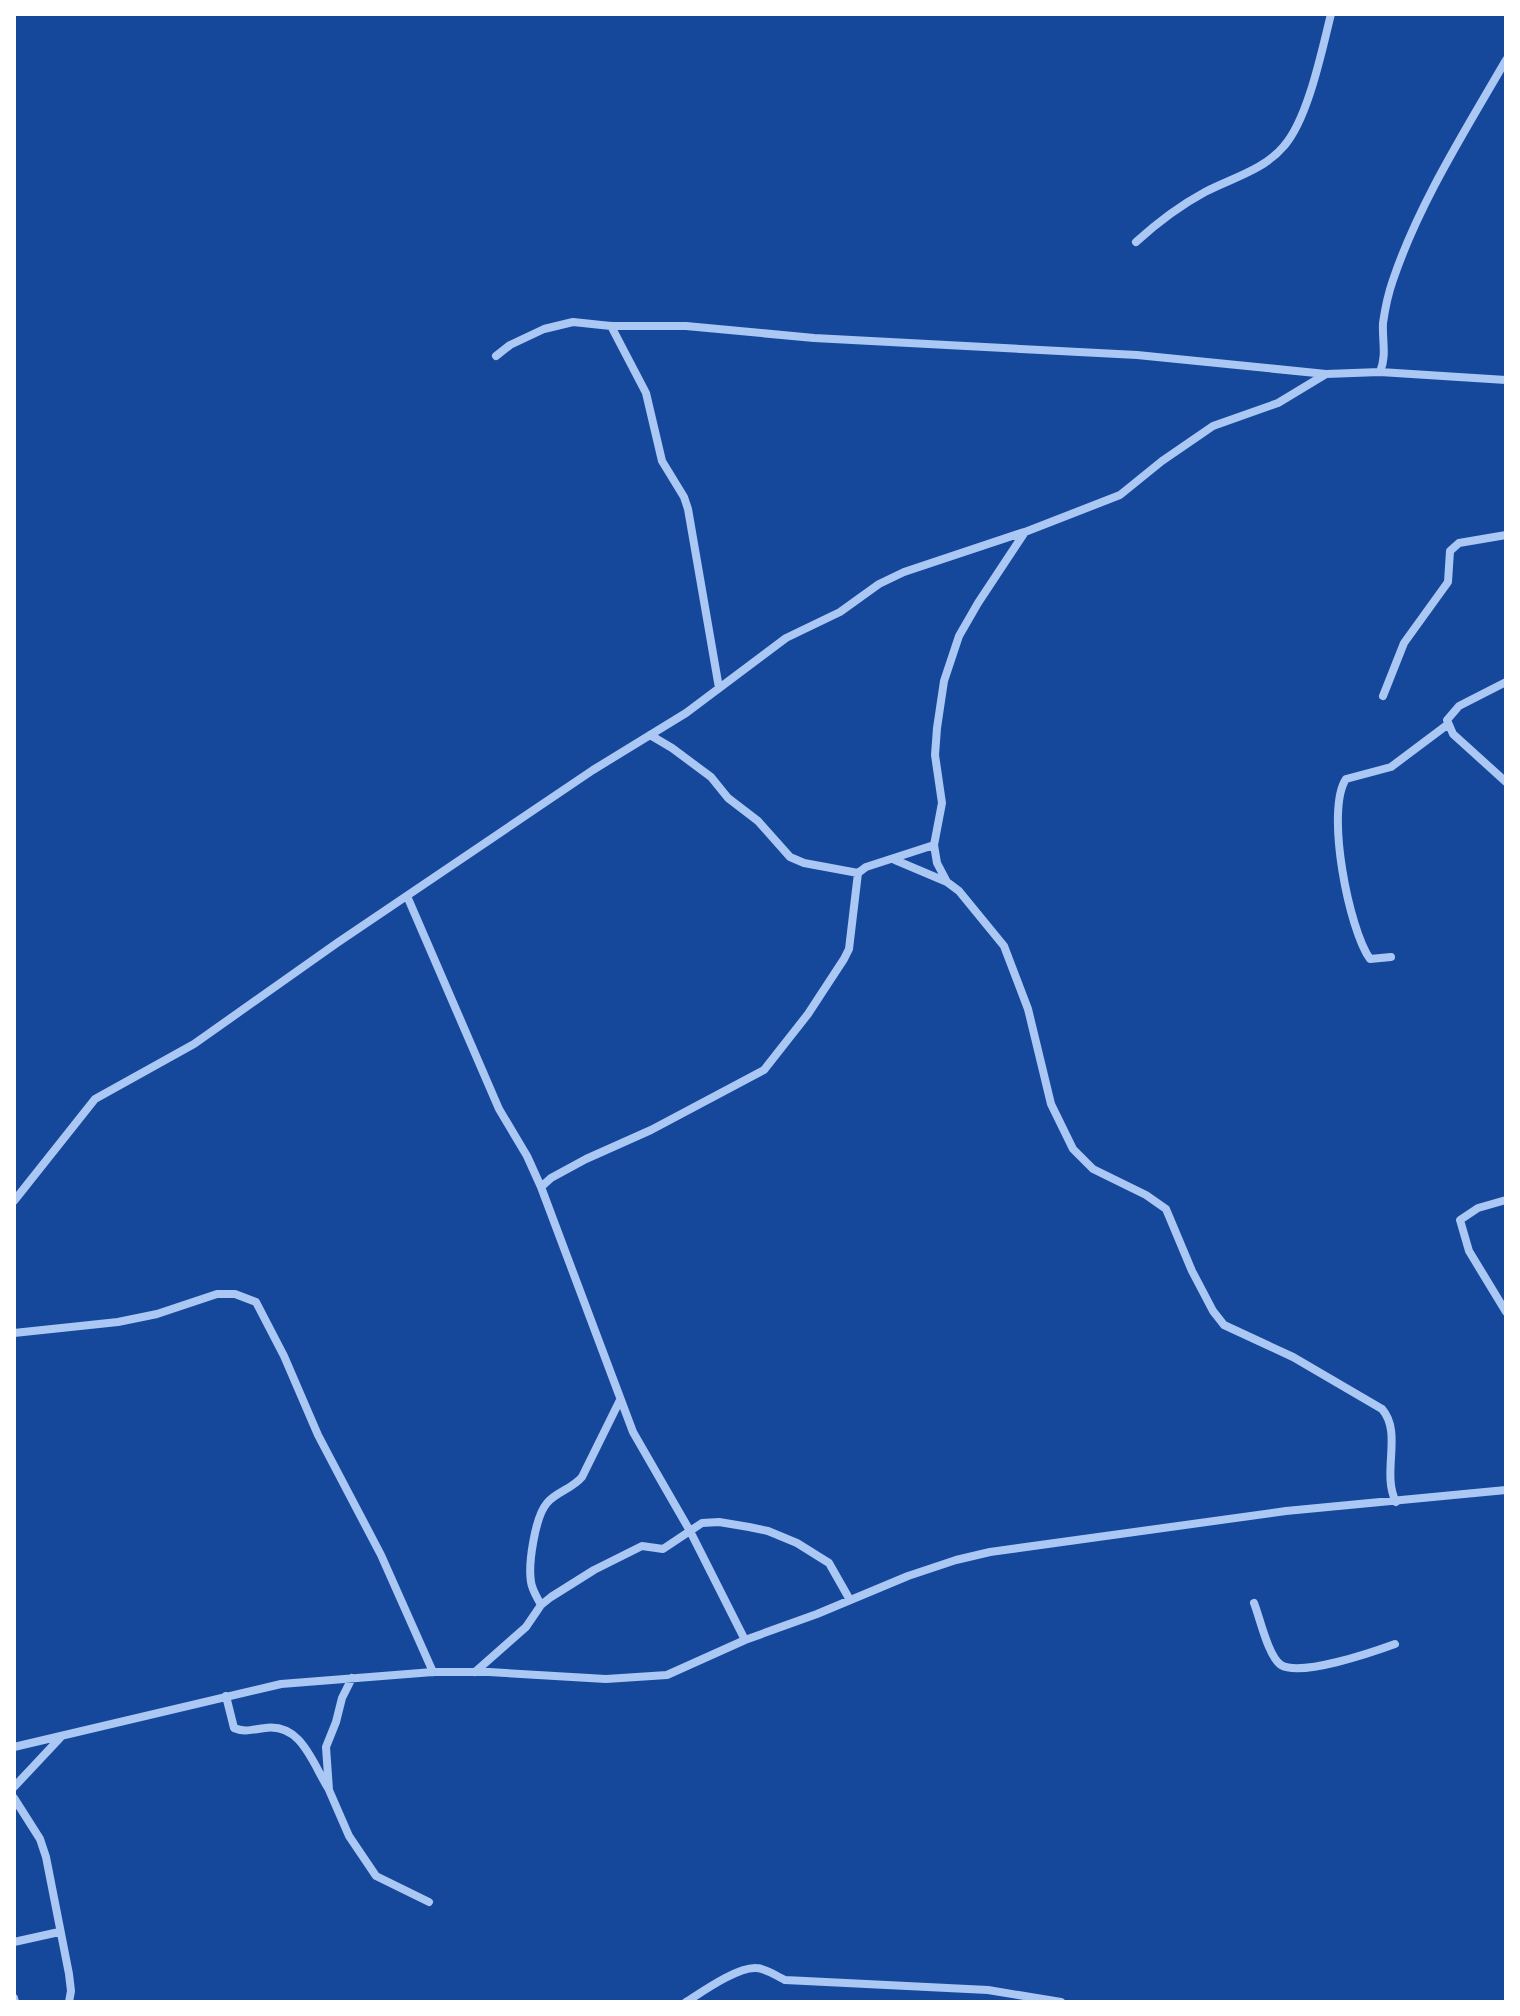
<svg xmlns="http://www.w3.org/2000/svg" width="1520" height="2016" font-family="Overpass,sans-serif">
	<style>
		.lines { fill: none; stroke-linecap: round; stroke-linejoin: round }
		.street { stroke: #abc7f3; stroke-width: 8 }
	</style>
	<rect width="100%" height="100%" fill="#15489b"/>
	<g class="lines">
		<path class="street" d="M1136,242C1158,222 1179,206 1205,192C1232,178 1264,170 1284,146C1308,119 1322,50 1331,14
			M611,326L646,393L662,461L684,497L688,509L719,688
			M496,356L510,345L544,329L573,322L611,326H686L814,338L1137,355L1326,374
			M1380,372C1387,355 1382,341 1383,323C1385,309 1388,294 1393,280C1419,203 1465,131 1506,60
			M1506,682L1459,706L1447,720L1453,734L1506,782
			M1383,696L1404,643L1448,582L1450,551L1459,543L1506,535
			M650,735L672,748L711,777L728,798L758,821L790,857L804,863L858,873
			M895,860L947,882
			M407,896L499,1109L527,1156L541,1187L633,1432L690,1531L745,1640
			M1391,957L1370,959C1349,930 1325,810 1346,779L1391,767L1447,725
			M541,1187L551,1178L586,1159L651,1130L764,1070L808,1014L844,959L849,949L858,873L866,867L934,845
			M1506,1200L1478,1208L1460,1220L1469,1251L1506,1312
			M14,1201L95,1099L194,1044L337,943L593,770L686,713L786,638L840,612L879,584L904,572L1024,532
			M14,1333L118,1322L157,1314L217,1294H235L256,1302L284,1356L318,1435L381,1555L433,1672
			M1396,1502C1381,1473 1403,1433 1382,1409L1293,1357L1224,1325L1213,1311L1192,1271L1166,1209L1146,1195L1093,1169L1073,1149L1051,1104L1028,1009L1004,946L959,891L947,882L937,863L934,845L942,803L935,755L937,728L944,681L959,636L978,603L1025,532L1120,495L1162,461L1213,426L1278,403L1326,374L1380,372L1506,380
			M1254,1603C1260,1618 1268,1656 1281,1665C1301,1677 1373,1652 1395,1644
			M541,1605C537,1597 532,1590 531,1582C528,1564 535,1517 547,1503C556,1492 572,1489 582,1477L620,1400
			M475,1672L526,1627L541,1605L551,1597L594,1570L642,1546L663,1549L702,1523L719,1522L749,1527L768,1531L797,1543L829,1563L850,1600
			M352,1678L342,1698L336,1722L326,1747L329,1790L349,1836L376,1876L429,1902
			M226,1696L234,1728C245,1733 254,1729 265,1728C301,1723 312,1762 328,1788
			M14,1747L281,1684L433,1672H489L606,1679L667,1675L745,1640L817,1614L908,1576L956,1560L990,1552L1286,1511L1506,1490
			M14,1787L60,1738
			M14,1798L40,1839L46,1857L69,1974L71,1991L69,2002
			M14,1942L59,1932
			M14,1998L15,2002
			M686,2002C702,1992 737,1967 756,1968C766,1968 776,1976 785,1980L988,1990L1061,2002"/>
	</g>
	<rect width="1520" height="2016" fill="none" stroke="#ffffff" stroke-width="32"/>
</svg>
